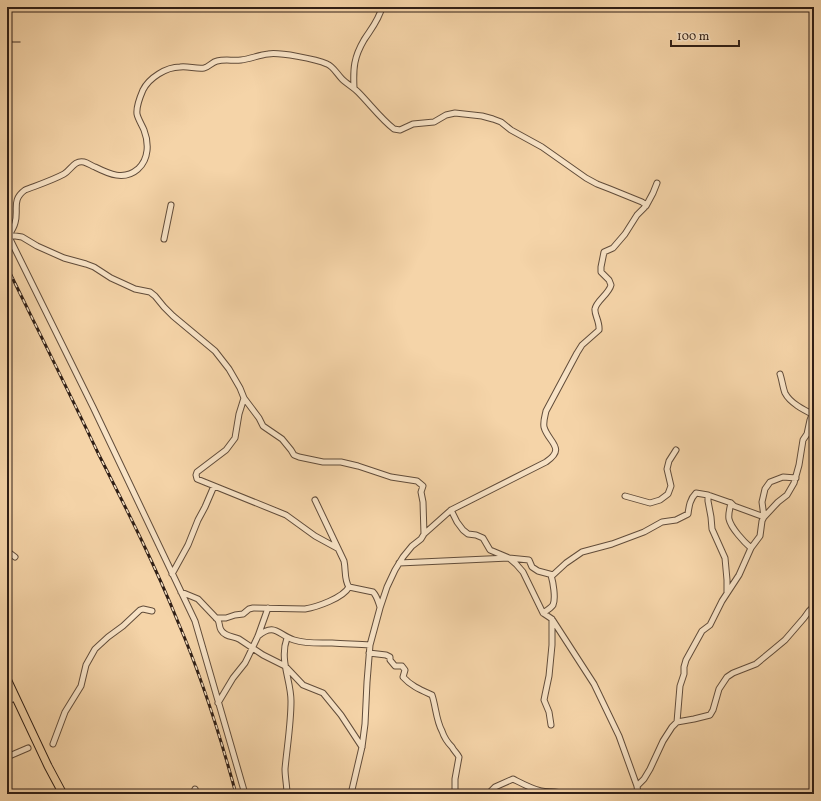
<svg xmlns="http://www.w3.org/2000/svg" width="821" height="801" font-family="Vollkorn,serif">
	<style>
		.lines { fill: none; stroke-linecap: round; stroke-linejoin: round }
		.stream { stroke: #7e6650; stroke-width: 1.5 }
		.minor-casing { stroke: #614c3a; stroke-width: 7 }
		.highway-casing { stroke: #301f16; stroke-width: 9 }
		.minor { stroke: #f8e3c6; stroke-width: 5 }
		.highway { stroke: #f5d4a8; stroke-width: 7 }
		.rail-casing { stroke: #301f16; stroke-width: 3 }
		.rail { stroke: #f8e3c6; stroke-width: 1.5; stroke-dasharray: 4.5; stroke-linecap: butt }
	</style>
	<rect width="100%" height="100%" fill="#f5d4a8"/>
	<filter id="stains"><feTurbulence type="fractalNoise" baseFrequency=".005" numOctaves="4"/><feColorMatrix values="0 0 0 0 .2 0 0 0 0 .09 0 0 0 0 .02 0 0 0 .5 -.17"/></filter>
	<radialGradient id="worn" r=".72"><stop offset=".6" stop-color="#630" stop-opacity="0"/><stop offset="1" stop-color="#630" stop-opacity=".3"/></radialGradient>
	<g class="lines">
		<path class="stream" d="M7,43L10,38L12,42H20"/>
		<g class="minor-casing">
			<path id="minor" d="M354,88C353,68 354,57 364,40C371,29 379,20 382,7
				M646,206L653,193L657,183
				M7,233L93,407L195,621L245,794
				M164,239L171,205
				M780,374C782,380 783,388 785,393C790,403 804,410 814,415
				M244,398L239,414L235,438L226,450L197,472L196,475L197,479L286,515L315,536L337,548
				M708,495V501L711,517L712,529L725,558L727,580V592
				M625,496L650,503L660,500L668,494L671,486L667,469L669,461L676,450
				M315,500L344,561C346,570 344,580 349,587L373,592C377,596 378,601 380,607
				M731,503L734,506L764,517
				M451,510L457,522L463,530L468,534L476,535L483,538L490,550L509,558L516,564L523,572L543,613L552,619L594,684L619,736L637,786L638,794
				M764,517L778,502L787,495L794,483L799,465L803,440L807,434L810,420L814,410
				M7,551L15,557
				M399,563L509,558L529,560L532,567L538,571L553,575L566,563L582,552L612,544L644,532L662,522L676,520L688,514C689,506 690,499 696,493L708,495L731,503C730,508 728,514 729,519C731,528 744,542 751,548
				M172,574L188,545L198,520L205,507L214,486
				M181,592L198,599L218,620C220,624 219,627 221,630C225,637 233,636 239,639L263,655L285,666L303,685L323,693L341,715L362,747
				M543,613C546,611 551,608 553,605C556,598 553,582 551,575
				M216,618H226L235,615L243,614L249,609L253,608L305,609C317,607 343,598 349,587
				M258,636C275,622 278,635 294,640C307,644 319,643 332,643C345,644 357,644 370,645
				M369,653L386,655L390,657V660L395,666H402L405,670L403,677C411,686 421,690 432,695C436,707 436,720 442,731C444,737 448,743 452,747C454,751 457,753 459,757L455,779V794
				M7,701L16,698
				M218,703L233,678L245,663L248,657L258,636L268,608
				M677,722L680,686L684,674V667L686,660L702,631L710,625L722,601L739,575L751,548L760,536L762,521L764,517L762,502L765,489L770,482L783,477L796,478
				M551,725L549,712L544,700L545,695L549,676L552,645V619
				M53,744L65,712L81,686L86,665L95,649L108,637L123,626L140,610L143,609L152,611
				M7,757L28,748
				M637,786L644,779L650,769L663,741L672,727L677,722L694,719L710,715L713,710L719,689L727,677L733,673L756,664L773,650L785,640L804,618L809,611L814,606
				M193,794L195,789
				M287,794C287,786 285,777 285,769C287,747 291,724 291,701C291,680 279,660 287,638
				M351,794L362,747L365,724L367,682L370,645L380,608L387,587L395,570L403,557L412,546L421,539L424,534L451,510L546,462C567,448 548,442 544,427C543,421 545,416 546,411L577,353L582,345L599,330C600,322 594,314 595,309C596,301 609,294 611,285L609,280L601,272V267L604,252L613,248L625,234L637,215L644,208L646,205L642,202L610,189L597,184L586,178L542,147L511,130L501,122L493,119L482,116L455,113L446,115L434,122L413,124L400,130L394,129C381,119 370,104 358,92C353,87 347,84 342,79C337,74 333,66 327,64C316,59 279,52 268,54C259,55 250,59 241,60C233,61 225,59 217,61C212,62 209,67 204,68C196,69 188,66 180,67C166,67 149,78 143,90C140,97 136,106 137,114C138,119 142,125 144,130C149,143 149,159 138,169C124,181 109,174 95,167C92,166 88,163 84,162C74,160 71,170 64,174C53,180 38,185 25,190C11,200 19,210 15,223C14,227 11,232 9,235L22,237L37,246L64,258L86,264L94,267L111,278L122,283L135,289L150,292L155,296L164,307L173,316L215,351L229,369L240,388L244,398L259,418L263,426L282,439L291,450L294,455L299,457L323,462H341L358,466L391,477L417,481L423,486L421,492L423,502L424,534
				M488,794L495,787L513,779C521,783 532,789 541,791C549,793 555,790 564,794"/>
		</g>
		<g class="highway-casing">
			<path id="highway" d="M7,679L48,766L63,794"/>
		</g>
		<use href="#minor" class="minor"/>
		<use href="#highway" class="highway"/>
		<g class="rail-casing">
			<path id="rail" d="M7,267C38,330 69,392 99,455C127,510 155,565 178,622C202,678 220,735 236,794"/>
		</g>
		<use href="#rail" class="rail"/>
	</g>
	<rect width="821" height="801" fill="none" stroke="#f5d4a8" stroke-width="24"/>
	<rect x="8" y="8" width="805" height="785" fill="none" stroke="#301f16" stroke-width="2"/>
	<rect x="12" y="12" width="797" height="777" fill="none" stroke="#301f16"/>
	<path d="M671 40v6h68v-6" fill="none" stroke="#301f16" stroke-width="2"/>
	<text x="677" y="40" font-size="12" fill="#301f16" stroke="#f8e3c6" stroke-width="3" paint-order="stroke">100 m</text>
	<rect width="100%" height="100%" filter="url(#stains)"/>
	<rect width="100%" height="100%" fill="url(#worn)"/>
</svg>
